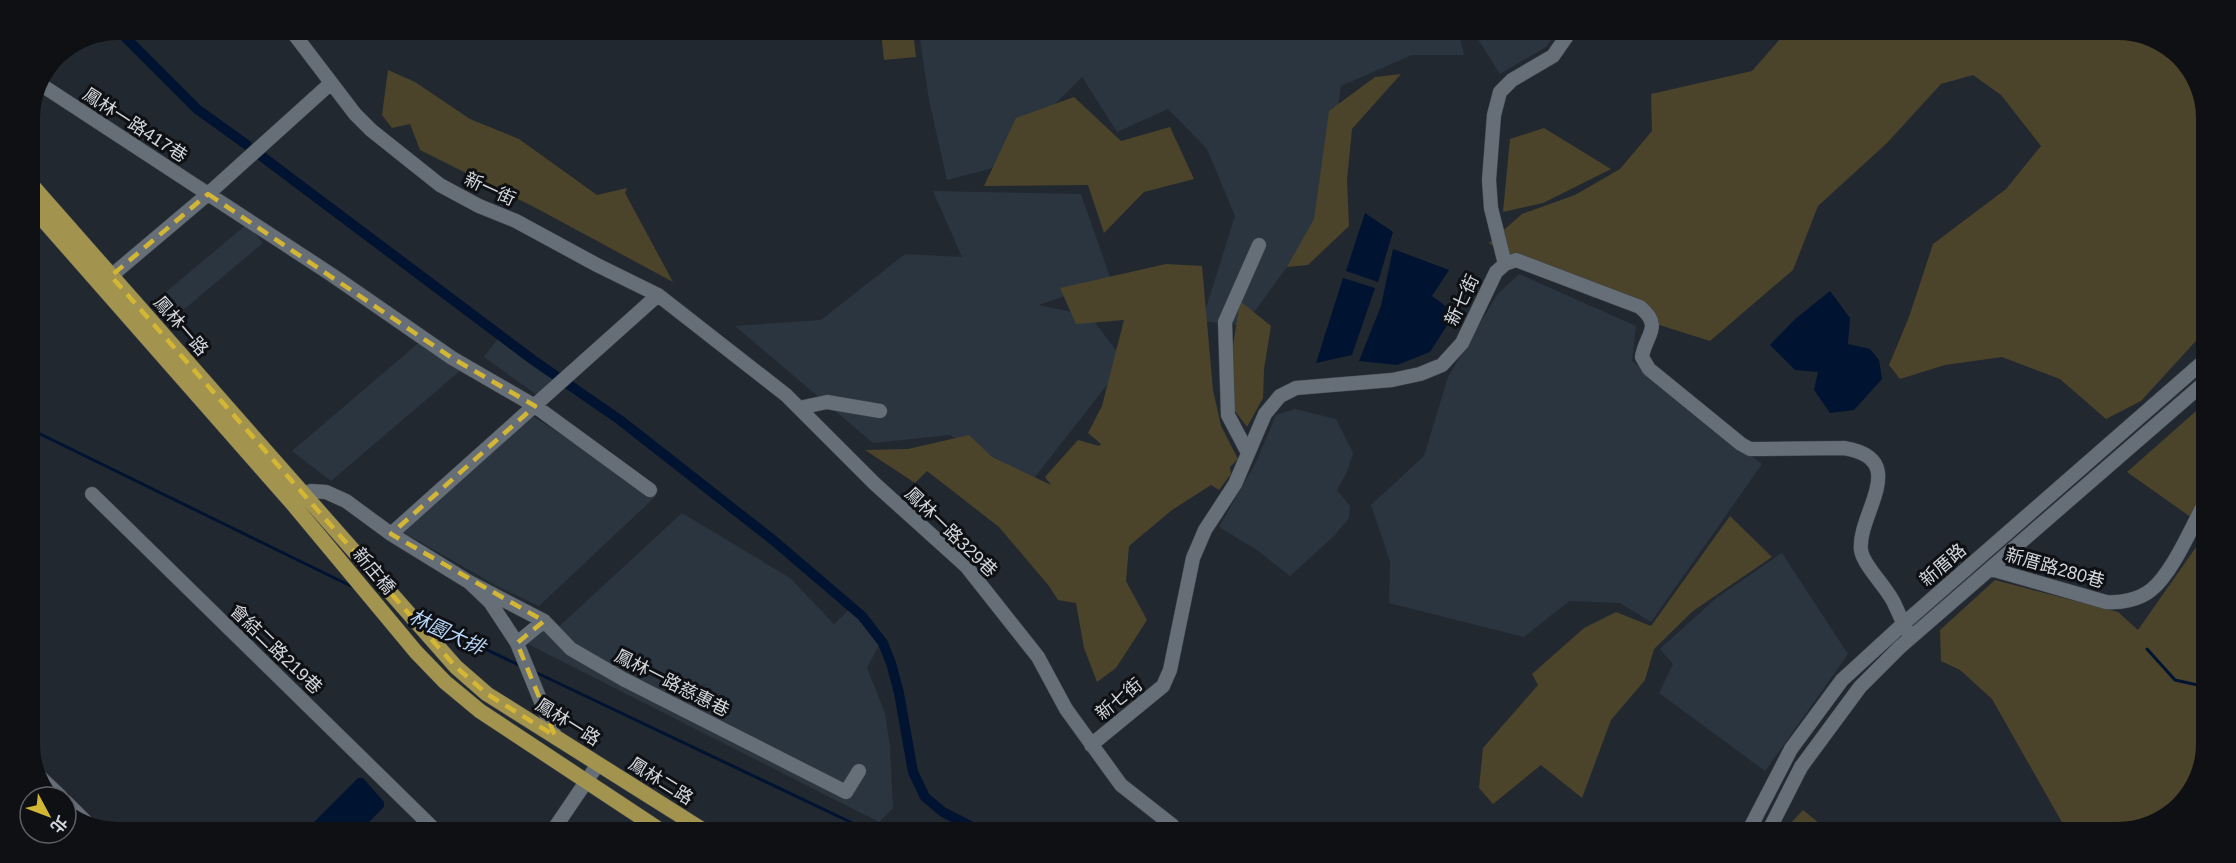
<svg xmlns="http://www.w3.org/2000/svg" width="2236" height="863" font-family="Helvetica,'Noto Sans TC',sans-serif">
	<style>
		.built { fill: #2b3540 }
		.green { fill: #4b442a }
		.water { fill: #001331 }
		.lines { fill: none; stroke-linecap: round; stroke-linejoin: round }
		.stream { stroke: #001331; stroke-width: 3 }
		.canal { stroke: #001331; stroke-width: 10 }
		.minor-casing { stroke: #3f444a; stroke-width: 15 }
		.major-casing { stroke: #3f444a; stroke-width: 16 }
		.minor { stroke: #666e77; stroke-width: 14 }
		.major { stroke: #a2934e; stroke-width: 15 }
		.marked { fill: none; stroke: #d4b635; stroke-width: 4.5; stroke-dasharray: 12 8; stroke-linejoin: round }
		.labels { text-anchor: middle; stroke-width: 6; stroke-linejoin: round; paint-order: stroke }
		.street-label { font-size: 18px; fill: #d3d7dc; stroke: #0e1014 }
		.water-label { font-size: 20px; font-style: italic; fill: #b8d6f9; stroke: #0e1014 }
	</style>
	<rect width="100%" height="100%" fill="#222830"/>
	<path class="built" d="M919,32L1459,33L1464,55H1412L1341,86L1322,219L1244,326L1202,321L1235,216L1207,149L1168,109L1117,132L1082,77L990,169L947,180L929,100Z
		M1474,33H1556L1546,47L1500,74Z
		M933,191L1081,194L1111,280L1039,305L1090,316L1125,362L1027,487L950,435L873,443L735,326L821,320L905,254L962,257Z
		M247,224L263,243L169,322L153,303Z
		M1519,274L1636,326L1632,361L1762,464L1651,622L1620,603L1569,601L1524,637L1389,603L1390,561L1371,505L1424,456L1448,377L1497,295Z
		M503,332L558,374L537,395L484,357Z
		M422,340L461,370L331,481L292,451Z
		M1295,409L1336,419L1353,453L1347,472L1337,490L1350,506L1349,518L1334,536L1290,576L1257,550L1219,527L1256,462L1276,415Z
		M528,413L656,496L539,606L497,586L396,528Z
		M682,513L790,578L834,624L854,605L883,637L867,668L885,713L890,747L893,808L879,822L524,642L536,627L552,633Z
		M1782,553L1848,654L1765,771L1659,693L1673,664L1660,649L1715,599Z"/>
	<path class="green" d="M881,32H913L916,57L884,60Z
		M1780,34L2146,35L2187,64L2206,113L2204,332L2141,401L2106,419L2060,379L2002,357L1945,365L1900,379L1889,365L1909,317L1933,244L2006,189L2041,146L2001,95L1973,75L1941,84L1887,143L1818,206L1793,270L1710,341L1650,322L1611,292L1594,298L1553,278L1530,271L1489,243L1522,214L1575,195L1620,169L1652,131L1651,94L1752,71L1781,38Z
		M388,70L415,82L470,119L519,139L597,195L627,188L625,193L673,282L536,208L420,150L410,124L392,128L382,115Z
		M1401,74L1352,129L1347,180L1349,226L1308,265L1287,267L1314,219L1329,111L1375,77Z
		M1074,97L1121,141L1170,127L1194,179L1144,192L1104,233L1088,185L984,186L1016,118Z
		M1544,128L1611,169L1543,203L1503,212L1510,139Z
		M1166,264L1202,266L1213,390L1221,426L1238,459L1230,467L1231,474L1219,490L1211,485L1172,510L1129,546L1126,581L1147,620L1116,668L1097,682L1084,648L1076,603L1058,600L1049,586L999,527L927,471L915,483L865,450L908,449L969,435L992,457L1051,485L1045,477L1078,440L1099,446L1101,444L1088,433L1102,406L1124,320L1076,324L1060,288Z
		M1240,301L1271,326L1264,369L1263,398L1247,427L1235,411L1231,358Z
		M2204,404L2203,497L2192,518L2127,472Z
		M1730,516L1772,557L1693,611L1654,649L1645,680L1611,720L1582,798L1541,765L1493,804L1479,788L1483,748L1538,685L1532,674L1584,628L1616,612L1651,626Z
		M2201,540L2203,541L2201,773L2167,818L2118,833H2068L1992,699L1960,670L1941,661L1940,630L1995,580L2118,612L2138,630Z
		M1803,810L1830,832H1793L1790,824Z"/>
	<path class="water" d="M1365,213L1393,232L1378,282L1346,271Z
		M1393,249L1449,270L1432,296L1455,313L1430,352L1397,365L1359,361L1381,306Z
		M1343,278L1375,288L1352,355L1316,363Z
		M1830,291L1850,318L1848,344L1870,349L1879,360L1882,379L1854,410L1830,413L1814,390L1818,372L1795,370L1770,345L1794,320Z
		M358,778H363L384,802V807L362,829H307Z"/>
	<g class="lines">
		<path class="stream" d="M30,429L355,588
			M424,620L521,666
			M2147,649L2175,680L2202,686
			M535,672L867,830"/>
		<path class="canal" d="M118,30L197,109L247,145
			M256,152L533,360L620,420L773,540L862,616L883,643L891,663L899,693L913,772L925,797L943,812L978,830"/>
		<g class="minor-casing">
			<path id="minor" d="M291,30L355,114L371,130L440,185L479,206L516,221L597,265L658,295L786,395L875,484L966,566L1038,657L1066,709L1121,785L1172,825L1177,831
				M43,86L332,275L452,358L535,406L650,490
				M1505,264L1491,208L1489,180L1494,115L1500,92L1512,80L1553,56L1569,33
				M111,276L208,194L331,83
				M799,408L827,402L880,411
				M1248,453L1228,415L1225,322L1259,245
				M92,494L434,829
				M303,494L311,491L326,492L346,501L391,534L469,582L490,602L517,643L555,736
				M391,534L658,295
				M1991,569L2106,602C2120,603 2139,600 2151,590C2171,575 2191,529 2203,506
				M469,582L544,621L571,649L623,679L846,792L859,771
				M517,643L544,621
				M1091,745L1163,686L1170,670L1193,558L1205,530L1235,484L1265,414L1280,396L1296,388L1392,380L1420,374L1442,365L1462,343L1496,272L1505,264L1516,260L1640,307C1664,327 1645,335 1642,357L1649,369L1741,444L1750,449H1762L1844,448C1912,459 1857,514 1861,550C1862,558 1867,564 1871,570C1878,580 1887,590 1893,601C1899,613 1903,625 1911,637
				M40,777L61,797
				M66,802L92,828
				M554,829L598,764
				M1748,832L1791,749L1842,680L1902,625L2204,361
				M1768,832L1801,767L1860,687L1900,647L2204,383"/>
		</g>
		<g class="major-casing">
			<path id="major" d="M30,183L456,667L487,694L703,830
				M30,205L292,503L416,652L445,682L480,711L660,830"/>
		</g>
		<use href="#minor" class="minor"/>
		<use href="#major" class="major"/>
	</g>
	<path class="marked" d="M208,194L452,358L535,406L391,534L544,621L517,643L555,736L487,694L456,667L111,276Z"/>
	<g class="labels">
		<g class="street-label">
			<text transform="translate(135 125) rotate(33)" y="6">鳳林一路417巷</text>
			<text transform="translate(490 189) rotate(25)" y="6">新一街</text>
			<text transform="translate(1462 300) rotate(-64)" y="6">新七街</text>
			<text transform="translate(181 326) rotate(49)" y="6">鳳林一路</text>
			<text transform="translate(951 532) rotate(44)" y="6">鳳林一路329巷</text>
			<text transform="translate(1943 565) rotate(-41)" y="6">新厝路</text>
			<text transform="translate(2055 568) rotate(16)" y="6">新厝路280巷</text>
			<text transform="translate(374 571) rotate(50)" y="6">新庄橋</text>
			<text transform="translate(276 649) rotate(44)" y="6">會結二路219巷</text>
			<text transform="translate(672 683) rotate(27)" y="6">鳳林一路慈惠巷</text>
			<text transform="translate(1119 699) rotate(-39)" y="6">新七街</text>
			<text transform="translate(568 722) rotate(32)" y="6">鳳林一路</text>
			<text transform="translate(661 781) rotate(32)" y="6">鳳林二路</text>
		</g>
		<g class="water-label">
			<text transform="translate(447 632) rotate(25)" y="7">林園大排</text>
		</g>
	</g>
	<path d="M0 0H2236V863H0ZM118 40H2118A78 78 0 0 1 2196 118V744A78 78 0 0 1 2118 822H118A78 78 0 0 1 40 744V118A78 78 0 0 1 118 40Z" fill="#0e1014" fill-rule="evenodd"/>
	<g transform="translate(48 815) rotate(131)"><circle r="28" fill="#0e1014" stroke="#5d6064" stroke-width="1.5"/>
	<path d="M0-4.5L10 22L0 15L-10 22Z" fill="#d4b635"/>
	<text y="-9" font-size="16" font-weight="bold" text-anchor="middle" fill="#d3d7dc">北</text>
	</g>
</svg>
